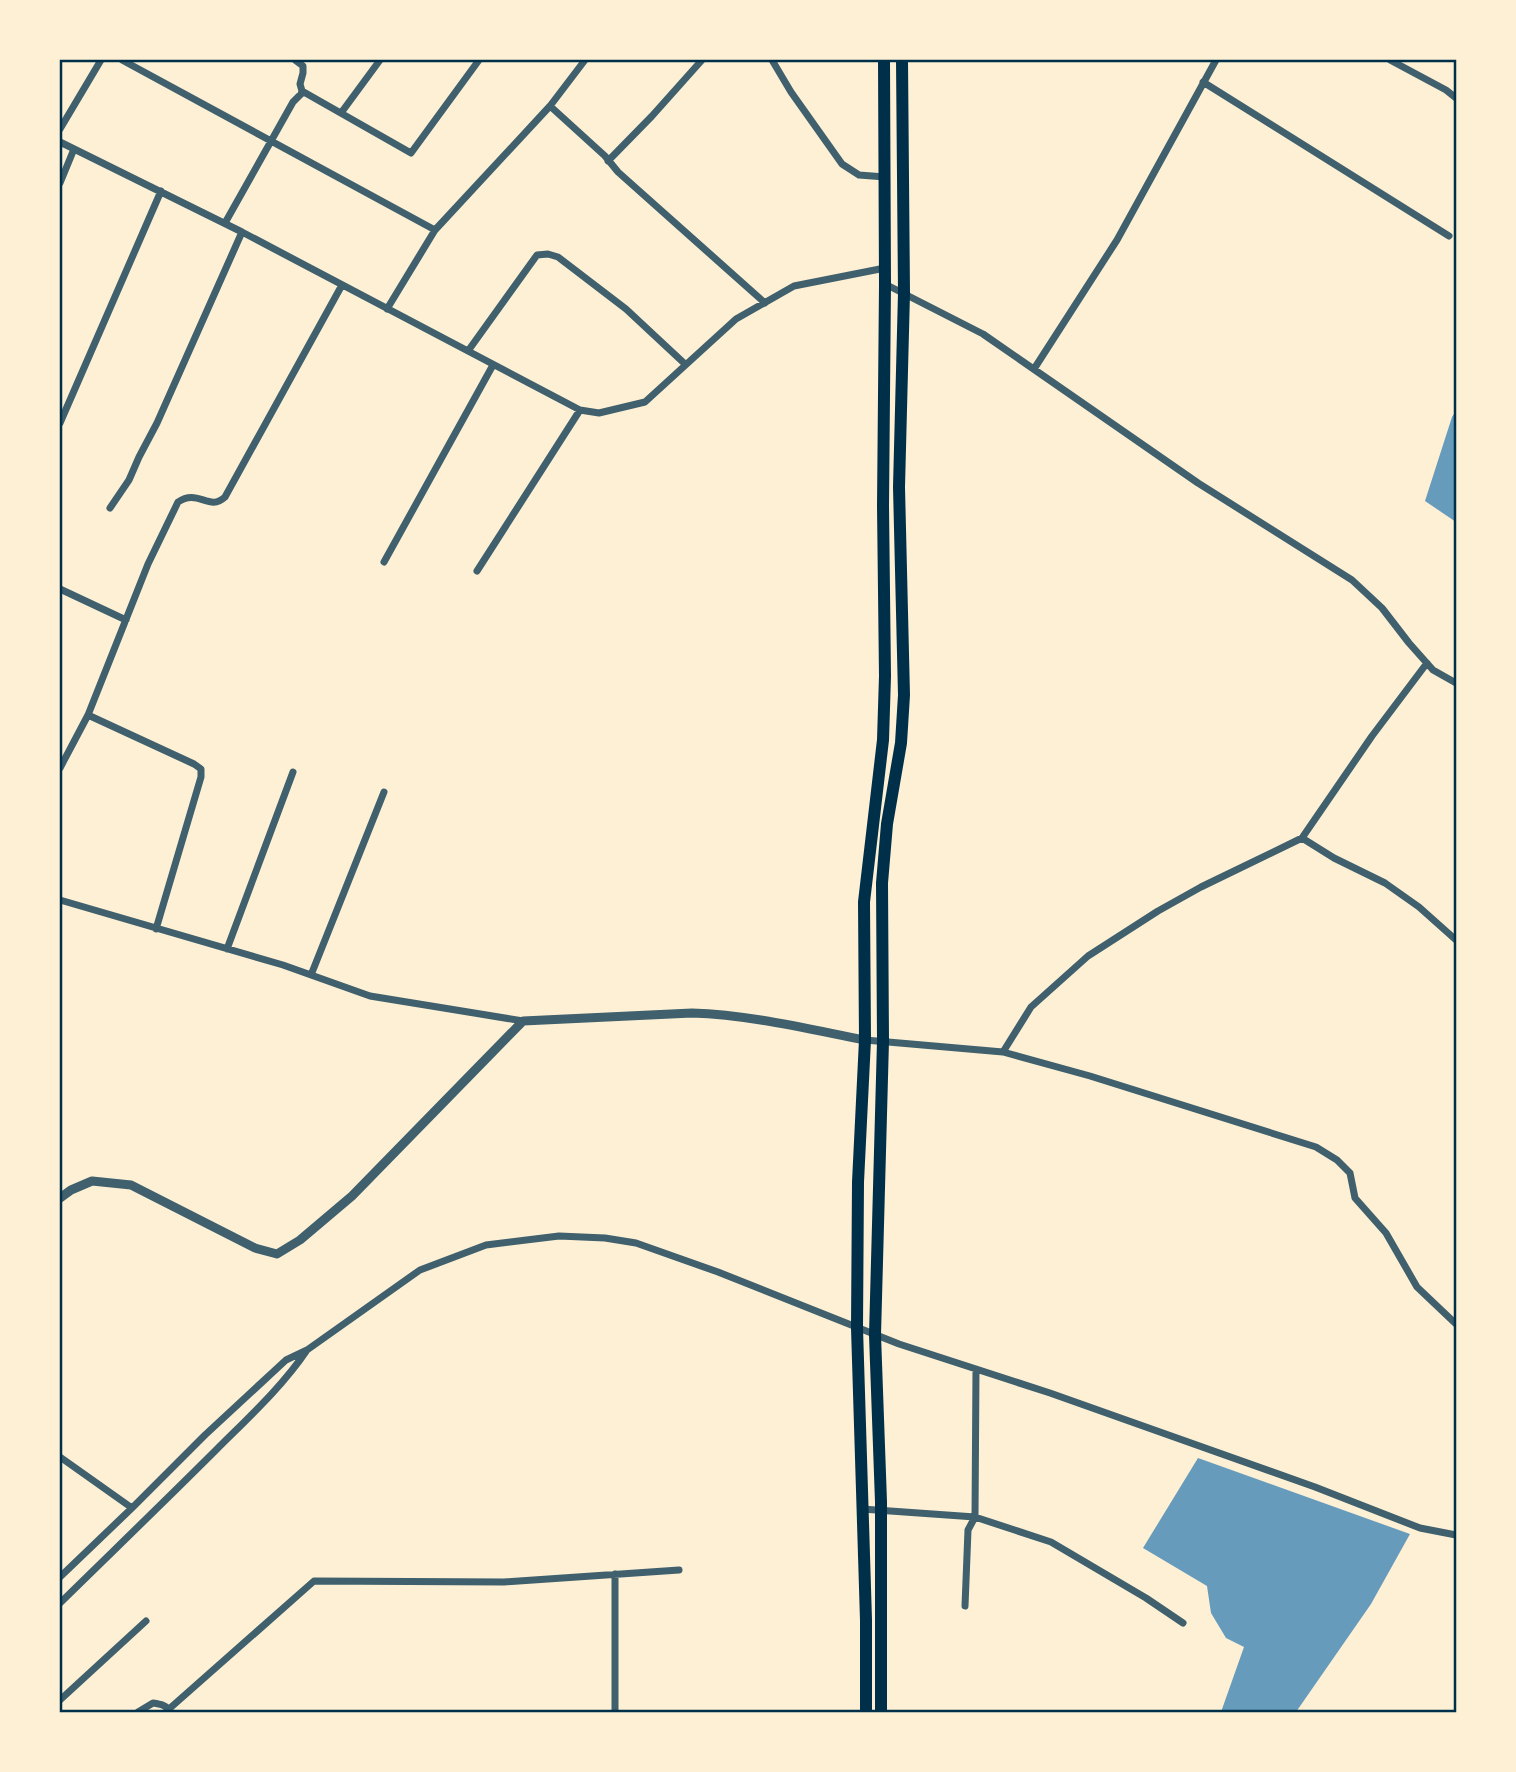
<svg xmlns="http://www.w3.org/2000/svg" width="1516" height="1772" font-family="Poppins,sans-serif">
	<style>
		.water { fill: #669bbc }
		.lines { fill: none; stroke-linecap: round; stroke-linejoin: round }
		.minor { stroke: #3f606c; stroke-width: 7 }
		.tertiary { stroke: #3f606c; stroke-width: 9 }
		.trunk { stroke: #003049; stroke-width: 12 }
		.neatline { fill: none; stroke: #003049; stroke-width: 2.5 }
	</style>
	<rect width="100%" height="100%" fill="#fdf0d5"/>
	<path class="water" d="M1456,411V522L1425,501L1452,417Z
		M1198,1458L1410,1534L1371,1604L1296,1712H1221L1244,1647L1226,1638L1211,1613L1207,1586L1143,1548Z"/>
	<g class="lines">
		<path class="minor" d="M122,60L435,230
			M295,60L303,66V73L300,84L302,91L411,153L479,60
			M772,60L791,92L842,164L859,175L885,177
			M1390,60L1446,90L1456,98
			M1203,82L1449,236
			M550,106L605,156L618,172L765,303
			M341,113L380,60
			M60,129L101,60
			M60,142L242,232L580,410L599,413L645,402L736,319L794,286L885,268
			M608,161L652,116L702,60
			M60,183L74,149
			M225,223L293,102L301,94L302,91
			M885,284L983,334L1198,483L1352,580L1382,608L1409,643L1433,670L1456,683
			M387,309L435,230L550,106L585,60
			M468,351L537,255L548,254L558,257L626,309L685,364
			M1034,369L1117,240L1216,60
			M60,423L161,191
			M110,508L129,480L139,457L157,423L242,232
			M384,562L493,365
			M477,571L580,410
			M60,589L126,620
			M88,715L194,764L201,769V777L156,929
			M60,768L88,715L148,564L178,502C198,488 209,512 225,497L342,285
			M1302,838L1334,858L1385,883L1419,907L1456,940
			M60,900L283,965L370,996L523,1021
			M227,949L293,772
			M311,975L384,792
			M865,1040L1003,1052L1031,1007L1088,956L1158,911L1201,887L1302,838L1372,736L1427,663
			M1003,1052L1090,1076L1316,1147L1337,1160L1350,1173L1355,1198L1386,1233L1417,1287L1456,1324
			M60,1457L132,1508
			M862,1509L975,1517L976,1369
			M60,1577L133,1507L205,1435L286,1360L307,1350L420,1270L486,1245L559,1236L605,1238L636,1243L718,1272L899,1344L1050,1393L1315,1487L1420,1528L1456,1535
			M60,1603C112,1552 165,1501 217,1449C248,1418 282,1387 307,1350
			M965,1606L968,1530L975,1517L1051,1542L1146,1598L1183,1623
			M60,1700L146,1621
			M169,1709L314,1581L504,1582L679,1570
			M138,1712L153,1703C160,1704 167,1705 170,1712
			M615,1712V1574"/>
		<path class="tertiary" d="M60,1198L71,1190L92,1181L131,1185L255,1248L277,1254L300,1240L352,1196L523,1021L692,1013C751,1015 808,1029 865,1040"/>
		<path class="trunk" d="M866,1712V1620L857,1328L858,1182L865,1040L864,902L883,740L885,676L883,506L885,284L884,60
			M881,1712V1502L875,1335L883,1041L882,883L887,824L901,743L904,695L899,487L904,293L902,60"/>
	</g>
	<rect width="1516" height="1772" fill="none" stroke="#fdf0d5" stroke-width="122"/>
	<rect x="61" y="61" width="1394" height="1650" class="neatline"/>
</svg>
